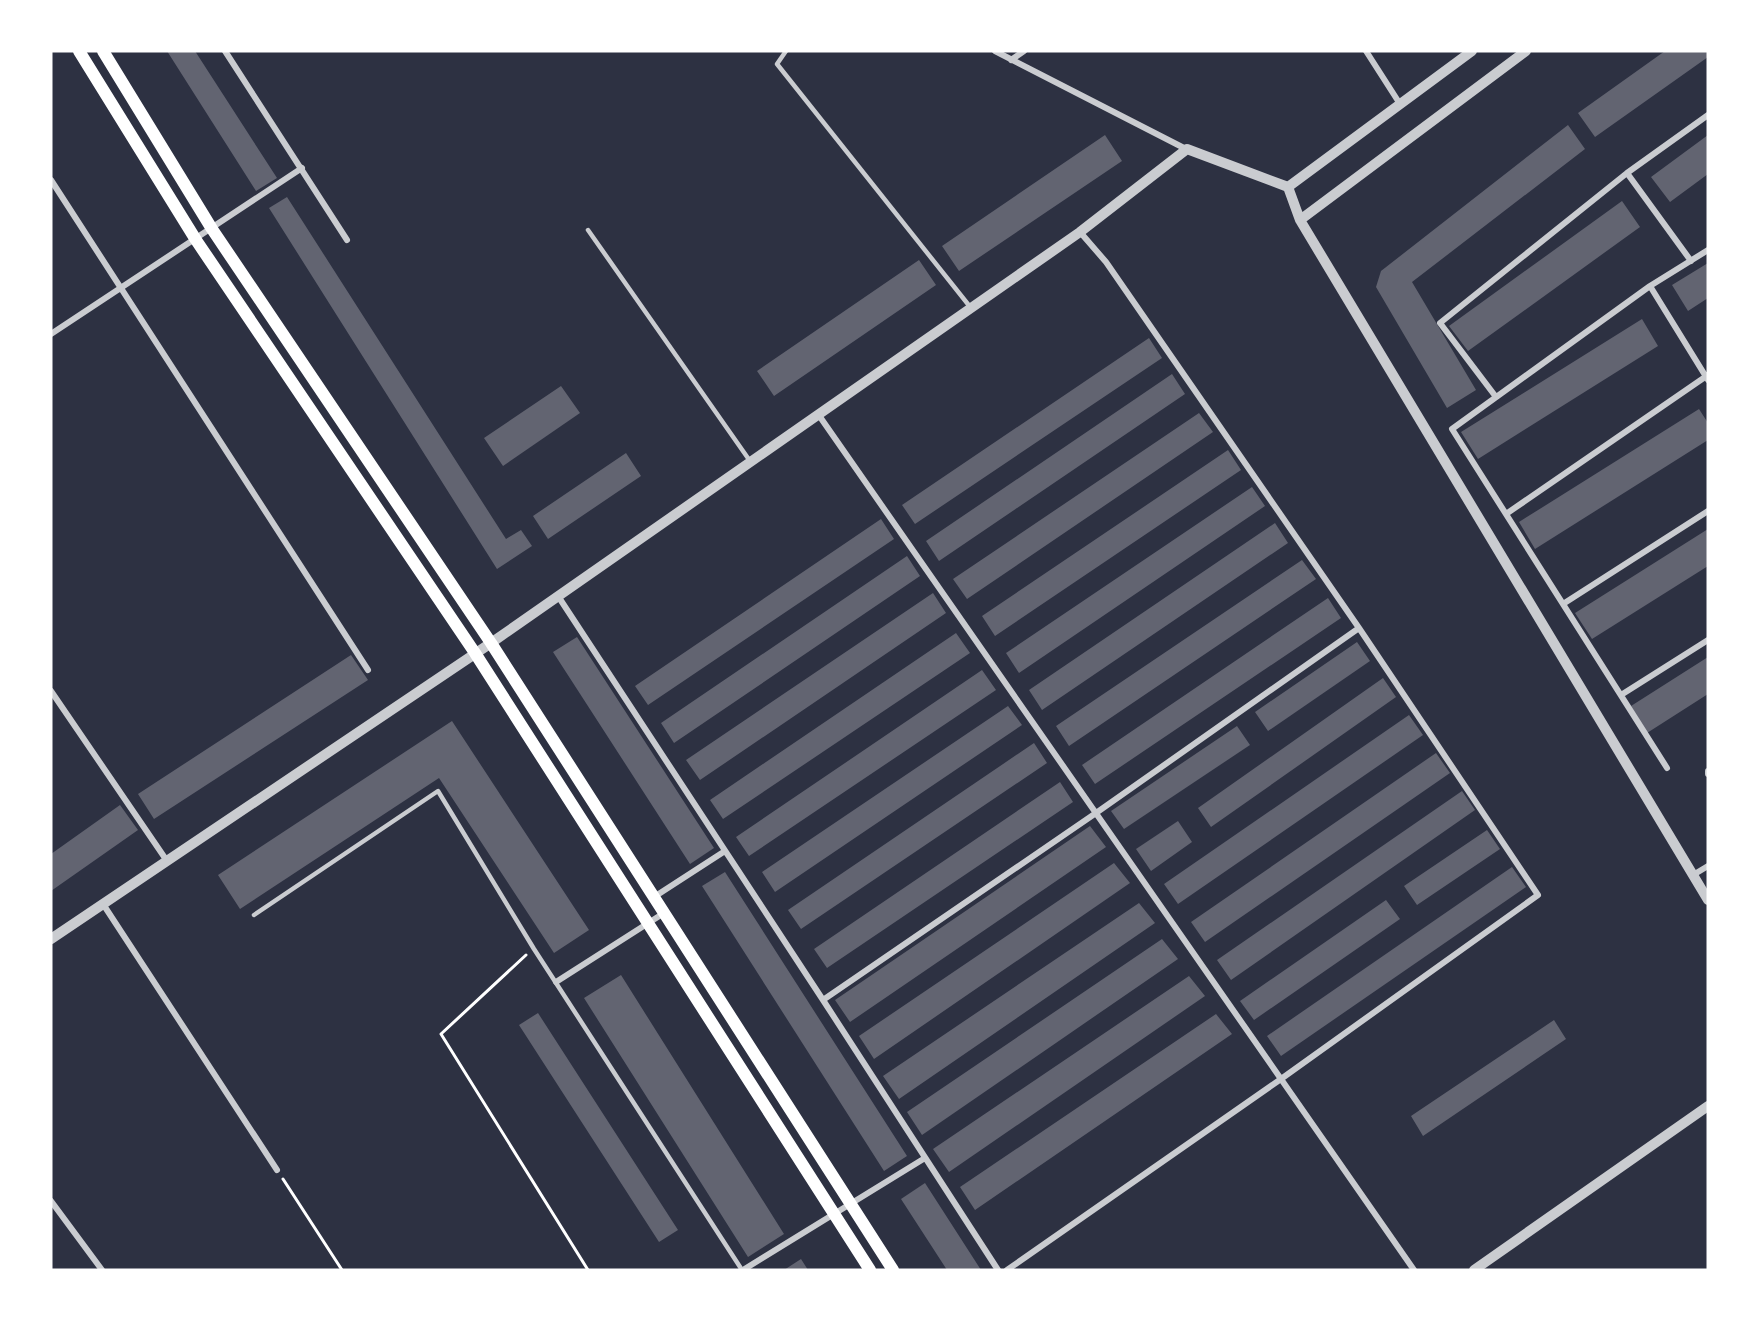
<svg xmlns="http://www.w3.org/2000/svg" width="1759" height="1321" font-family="'PT Sans',sans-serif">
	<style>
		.building { fill: #626471 }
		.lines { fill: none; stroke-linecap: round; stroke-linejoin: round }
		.path { stroke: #fff; stroke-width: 3 }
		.service { stroke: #caccd0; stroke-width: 4.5 }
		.minor { stroke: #caccd0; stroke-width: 6 }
		.tertiary { stroke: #caccd0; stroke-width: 10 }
		.secondary { stroke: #fff; stroke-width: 12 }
	</style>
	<rect width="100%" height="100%" fill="#2d3142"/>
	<path class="building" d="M167,51H195L277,178L256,191Z
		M1665,51H1708V57L1595,137L1578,113Z
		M1568,125L1585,149L1412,282L1476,390L1447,408L1376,287L1381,271Z
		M1105,135L1122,161L959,271L942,246Z
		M1708,135V174L1670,202L1651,177Z
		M287,197L506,539L521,530L532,546L497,569L269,208Z
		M1622,201L1640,227L1468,351L1449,326Z
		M919,260L936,285L774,396L757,371Z
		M1708,263V298L1688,311L1672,285Z
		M1642,319L1658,346L1478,459L1461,432Z
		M1149,338L1162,358L915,524L902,505Z
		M1172,374L1185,394L939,561L926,541Z
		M561,386L580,413L503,466L484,438Z
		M1699,409L1708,423V440L1535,549L1519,522Z
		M1199,413L1213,432L967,599L953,579Z
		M1228,450L1241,470L995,636L982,616Z
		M626,453L641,476L548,539L533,516Z
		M1252,487L1265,506L1019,673L1006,653Z
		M881,519L894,539L648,705L635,686Z
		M1275,523L1288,543L1042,710L1029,690Z
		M1708,529V566L1592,639L1575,613Z
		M907,556L920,576L674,743L661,723Z
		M1302,560L1316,579L1069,746L1056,726Z
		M933,593L946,613L700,780L686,760Z
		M1328,598L1341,618L1095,784L1082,765Z
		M956,633L970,653L723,819L710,800Z
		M577,637L714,848L690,864L553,652Z
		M1357,642L1370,661L1268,731L1255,712Z
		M351,655L368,680L154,819L138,794Z
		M1708,657V694L1647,733L1631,706Z
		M982,670L996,690L749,856L736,837Z
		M1383,678L1396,697L1211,827L1198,808Z
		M1008,706L1022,725L775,892L762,872Z
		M1409,715L1423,735L1178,904L1164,884Z
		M452,721L589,930L554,953L439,778L240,909L218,875Z
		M1237,726L1250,745L1124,829L1111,811Z
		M1034,743L1047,763L801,929L788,910Z
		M1436,753L1450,773L1205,942L1191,922Z
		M1060,782L1073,802L827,968L814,949Z
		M1462,791L1475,810L1231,980L1217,960Z
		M120,805L138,830L51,891V854Z
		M1178,821L1192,842L1151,871L1136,849Z
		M1090,826L1106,847L850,1022L835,1000Z
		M1487,830L1500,849L1417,905L1404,886Z
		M1114,863L1130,883L874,1059L859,1036Z
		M1512,867L1526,887L1281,1056L1267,1036Z
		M725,872L907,1156L884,1171L702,886Z
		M1386,900L1400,919L1254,1020L1240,1001Z
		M1139,903L1155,923L899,1099L883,1076Z
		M1162,939L1178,959L922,1135L907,1112Z
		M621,975L784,1234L748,1257L584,998Z
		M1189,976L1205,996L949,1172L933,1149Z
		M538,1013L678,1230L659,1242L519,1025Z
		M1216,1014L1232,1034L975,1210L960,1187Z
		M1554,1020L1566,1039L1423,1136L1411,1116Z
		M925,1183L981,1270H947L901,1199Z
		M801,1259L808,1270H784Z"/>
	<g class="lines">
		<path class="path" d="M526,955L441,1034L588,1270
			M283,1179L342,1270"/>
		<path class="service" d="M786,51L777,64L971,308
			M588,230L750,461
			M254,915L438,791L534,949L742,1270"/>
		<path class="minor" d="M225,51L347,240
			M995,51L1186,149
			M1366,51L1400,104
			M1011,60L1024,51
			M1627,173L1691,261
			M51,180L368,670
			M1650,286L1708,380
			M51,334L302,168
			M1496,397L1440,323L1627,173L1708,115
			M818,414L1414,1270
			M1506,514L1708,375
			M558,596L823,1000L1096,813L1359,628
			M1563,604L1708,511
			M51,691L167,861
			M1621,695L1708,640
			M1667,768L1452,429L1650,286L1708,250
			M1708,771V774
			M1693,875L1708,866
			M654,897L725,851
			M103,904L277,1170
			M556,982L664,913
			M823,1000L998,1270
			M51,1201L102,1270
			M743,1270L925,1158
			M1007,1270L1281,1079L1538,895L1359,628L1106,262L1080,232"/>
		<path class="tertiary" d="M1288,187L1472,51
			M1300,220L1526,51
			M51,939L491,643L1080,232L1187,149L1288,187L1300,220L1708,900
			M1474,1270L1708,1106"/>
		<path class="secondary" d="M79,51L196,240L475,653L870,1270
			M103,51L212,229L491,643L893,1270"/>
	</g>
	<rect width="1759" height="1321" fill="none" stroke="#ffffff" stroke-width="105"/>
</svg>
